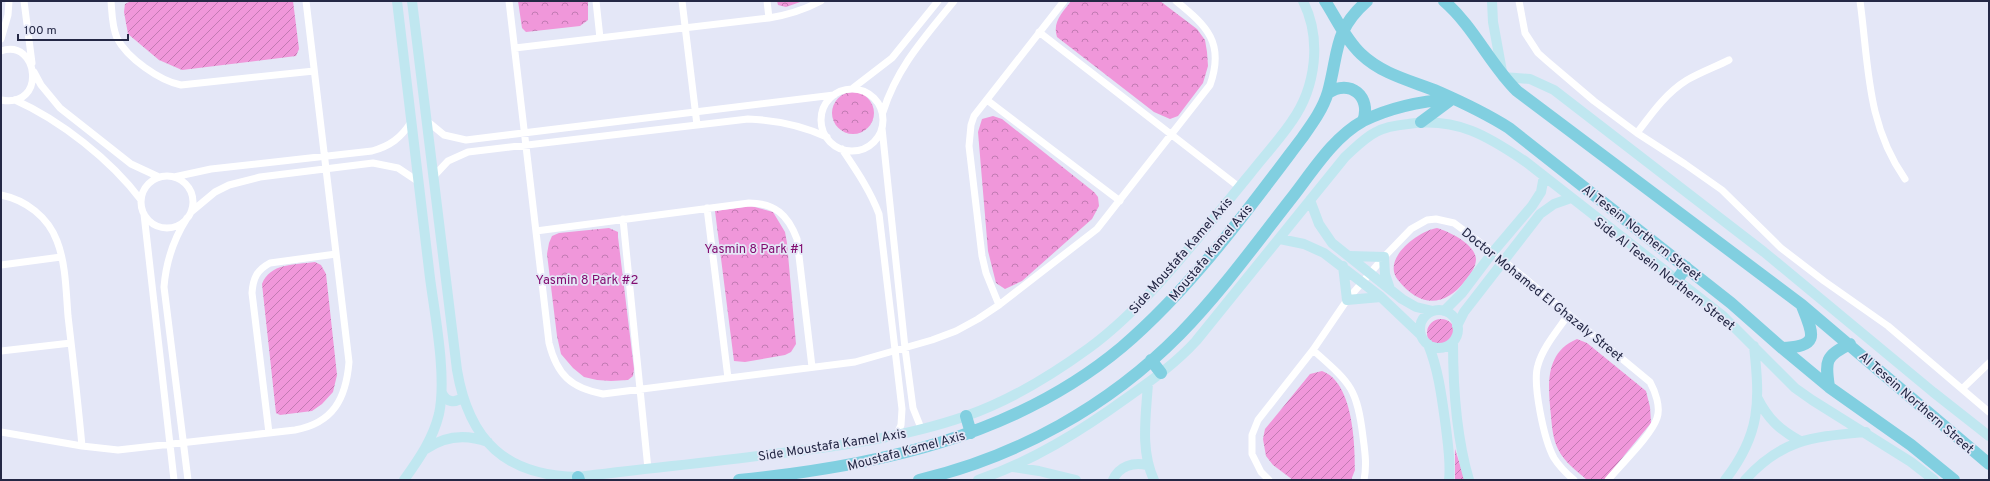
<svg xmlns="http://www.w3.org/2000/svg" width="1990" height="481" font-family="Overpass,sans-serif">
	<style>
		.park { fill: url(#park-crowns) }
		.garden { fill: url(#garden-furrows) }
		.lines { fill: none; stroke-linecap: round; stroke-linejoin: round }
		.street { stroke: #fff; stroke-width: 7 }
		.secondary { stroke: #c0e7f0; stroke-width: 10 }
		.primary { stroke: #81cfe0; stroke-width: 12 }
		.labels { text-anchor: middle; stroke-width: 3.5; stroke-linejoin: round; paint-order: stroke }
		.street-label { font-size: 13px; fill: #242845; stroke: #e4e7f7 }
		.park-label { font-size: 13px; fill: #820d70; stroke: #e4e7f7 }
	</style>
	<defs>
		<pattern id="park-crowns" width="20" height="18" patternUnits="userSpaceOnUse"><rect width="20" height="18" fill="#f097da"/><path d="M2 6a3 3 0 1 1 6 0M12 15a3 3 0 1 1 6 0" fill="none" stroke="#c27bb3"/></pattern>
		<pattern id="garden-furrows" width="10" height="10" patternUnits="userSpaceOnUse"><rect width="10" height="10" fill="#f097da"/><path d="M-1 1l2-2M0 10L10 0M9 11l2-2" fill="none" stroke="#c27bb3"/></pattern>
	</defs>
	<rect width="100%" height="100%" fill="#e4e7f7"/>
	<path class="park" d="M518,1H588V20L580,26L526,32L522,28Z
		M777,1H803L786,7L778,5Z
		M1071,1H1160L1197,29L1205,40L1207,52L1208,66L1203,83L1178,116L1170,119L1154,112L1057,37C1052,22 1063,12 1071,1Z
		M832 113a21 21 0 1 1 42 0a21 21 0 1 1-42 0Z
		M993,116L1002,119L1094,192L1098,197L1099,206L1092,219L1022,281L1005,289L996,283L988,251L978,132L982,119Z
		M751,206L773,212L785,232L787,243L796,344L791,352L785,355L745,362L734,361L715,211Z
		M609,228L618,232V237L634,369L633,376L628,380L611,381L597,380L584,377L573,368L561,354L557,336L547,254L549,243L552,236L559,233Z"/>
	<path class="garden" d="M131,1H293L299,49L296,56L182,70L159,60L128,34L124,12L125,4Z
		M1437,228C1450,232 1475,244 1476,259C1476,267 1470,275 1465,281C1444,308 1419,307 1398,280C1381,259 1418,231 1437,228Z
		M315,262L321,265L326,274L337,375L333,392L322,404L312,411L280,415L276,413L262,284C270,263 294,265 315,262Z
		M1427 333a14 14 0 1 1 28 0a14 14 0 1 1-28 0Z
		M1577,339L1587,343L1646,391L1650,407L1651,423L1604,480H1587C1577,471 1564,462 1558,449C1553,439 1552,427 1551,416C1548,386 1544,353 1577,339Z
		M1322,371C1353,382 1355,443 1355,470L1351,480H1293L1273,465L1266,456L1263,439L1265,429L1310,374Z
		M1455,449L1465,480H1455Z"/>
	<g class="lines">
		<path class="street" d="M24,1L32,63
			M111,1C112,13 112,27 117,38C127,58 160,81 181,85L314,71
			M509,1L549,343C557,375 571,388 603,394L855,362L932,340L956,331L978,319L999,305L1097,229L1210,85C1225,43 1207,26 1176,1
			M596,1L600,38
			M682,1L697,125
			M767,1L769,18
			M1519,1L1525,33L1538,53L1547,61L1594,101L1637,133L1685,164L1722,190L1781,248L1824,281L1888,326L1989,412
			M1860,1C1869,66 1866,123 1905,179
			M1039,32L1239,187
			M1,39L8,15L9,1
			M515,48L769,18C788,15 804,10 821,1
			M1,51C39,38 47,109 1,100
			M34,72L41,85L60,108L131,164L159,177
			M853,88L892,58L938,1
			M821 120a31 31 0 1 1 62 0a31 31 0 1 1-62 0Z
			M15,100C60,120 111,160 141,200
			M987,100L1120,201
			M883,112C897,67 925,37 954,1
			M427,121L444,135L466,140L834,95
			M882,128L905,348L913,408L921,428
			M1637,133C1652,113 1666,93 1687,80C1701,72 1715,67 1729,60
			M842,149C856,170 870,190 879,214L902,409L901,425L897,434
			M141 202a26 26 0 1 1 52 0a26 26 0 1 1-52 0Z
			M174,177L211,169L372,151C390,146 401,138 411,122
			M433,177L448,161L468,152L748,119C776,120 801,125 827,137
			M1,195C26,200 48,217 57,241C66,264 66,292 68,316C73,359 78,403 82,446
			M707,208L728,378
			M191,212L215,192L229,185L260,177L373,163L398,168L419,182
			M144,214L174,480
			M187,218C173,240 166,261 164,287L188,480
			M623,219L648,469
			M536,231L749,203C775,203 788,215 797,239L812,367
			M1,265L61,257
			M999,305L986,273L982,256L969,146L971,125L974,116L1064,1
			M1568,315C1558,330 1543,347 1538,365C1532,383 1544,440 1554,458C1559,466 1567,474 1574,480
			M1313,350C1350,383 1357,387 1363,437C1365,452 1367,465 1364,480
			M1,351L71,343
			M1962,389L1989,363
			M1,432L82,446L118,450L295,430C333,423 346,399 349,362L306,1
			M269,433L252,293C253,278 257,270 270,263L336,254
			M1269,480L1261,472L1252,454V435L1258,420L1313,350L1347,300L1384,257L1411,229L1427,220L1436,219L1454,223L1493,252L1650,382C1655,391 1661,407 1657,418C1651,436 1621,464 1608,480"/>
		<path class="secondary" d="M397,1C408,93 419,186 430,278C435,316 447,377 439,414C433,439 419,459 404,480
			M412,1L457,370C469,441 506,476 578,477C641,469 704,463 766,455C832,447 903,438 966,416C1009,401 1052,375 1089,348C1150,303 1202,232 1250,174C1264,156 1280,139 1292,121C1316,87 1322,39 1303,1
			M1492,1L1493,22L1503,77L1530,79L1554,90L1764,252L1933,392L1989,436
			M1310,200L1319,224L1332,243L1402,299L1416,307L1433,311
			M1280,239L1304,244L1324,253L1381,297L1421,335
			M1350,256L1384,257L1385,274L1390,289
			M1343,266L1347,300L1381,297
			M1420 329a19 19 0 1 1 38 0a19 19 0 1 1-38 0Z
			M1444,311L1462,293L1493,252L1532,206L1541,192L1544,176
			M1457,326L1464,312L1540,214L1554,204L1571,198
			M1453,342C1453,388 1456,436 1469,480
			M1428,344C1439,371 1442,399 1446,428C1448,445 1451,463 1449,480
			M1148,383C1146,416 1140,450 1154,480
			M442,393C446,402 455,404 463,397
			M1758,399C1768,419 1780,430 1800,441
			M426,449C446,435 466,434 488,442
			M1013,467L1039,471L1076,480
			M978,480C1033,461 1081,431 1128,397C1152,380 1176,363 1196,341L1345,157C1355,148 1364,138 1376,132C1385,127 1398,125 1408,124C1457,117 1488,136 1526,162L1723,316L1795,388L1812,400L1911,462L1934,480
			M1113,480C1119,466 1133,462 1147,465
			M1725,480C1761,434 1760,402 1754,346
			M1745,480C1783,438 1813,437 1866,432"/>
		<path class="primary" d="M1325,1C1336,18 1346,40 1361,54C1383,75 1412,81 1439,92C1464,103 1487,114 1509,128L1731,303L1782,348L1829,387L1911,445L1954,480
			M1444,1C1474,27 1489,63 1517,91L1802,305L1989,464
			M1328,93C1350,78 1372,97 1363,121
			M1421,122L1452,99
			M1677,280L1686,267
			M1782,348C1820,346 1814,336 1802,306
			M1151,360L1161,373
			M1829,387C1825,361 1825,356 1850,344
			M966,416L971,433
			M578,477L579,480
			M739,480C875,466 1013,438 1122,347C1192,287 1247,211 1302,138C1312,124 1323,109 1328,92C1339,52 1333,31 1367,1
			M919,480C1017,457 1109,406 1180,334C1222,291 1257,242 1294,195C1314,169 1334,137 1363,121C1391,107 1422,101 1452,99"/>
	</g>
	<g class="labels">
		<g class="street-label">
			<text transform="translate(1642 232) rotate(38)" y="5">Al Tesein Northern Street</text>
			<text transform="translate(1210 252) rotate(-50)" y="5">Moustafa Kamel Axis</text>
			<text transform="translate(1180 255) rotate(-49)" y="5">Side Moustafa Kamel Axis</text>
			<text transform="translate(1665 273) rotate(38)" y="5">Side Al Tesein Northern Street</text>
			<text transform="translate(1543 294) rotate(39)" y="5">Doctor Mohamed El Ghazaly Street</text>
			<text transform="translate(1917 402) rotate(41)" y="5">Al Tesein Northern Street</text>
			<text transform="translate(832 444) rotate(-9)" y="5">Side Moustafa Kamel Axis</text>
			<text transform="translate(906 450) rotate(-15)" y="5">Moustafa Kamel Axis</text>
		</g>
		<g class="park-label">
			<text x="754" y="253">Yasmin 8 Park #1</text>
			<text x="587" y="284">Yasmin 8 Park #2</text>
		</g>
	</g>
	<rect width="1990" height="481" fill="none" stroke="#242845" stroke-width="4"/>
	<path d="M18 34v6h110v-6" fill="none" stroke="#242845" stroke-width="2"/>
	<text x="24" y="34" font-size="12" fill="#242845" stroke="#e4e7f7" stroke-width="3" paint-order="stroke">100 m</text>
</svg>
